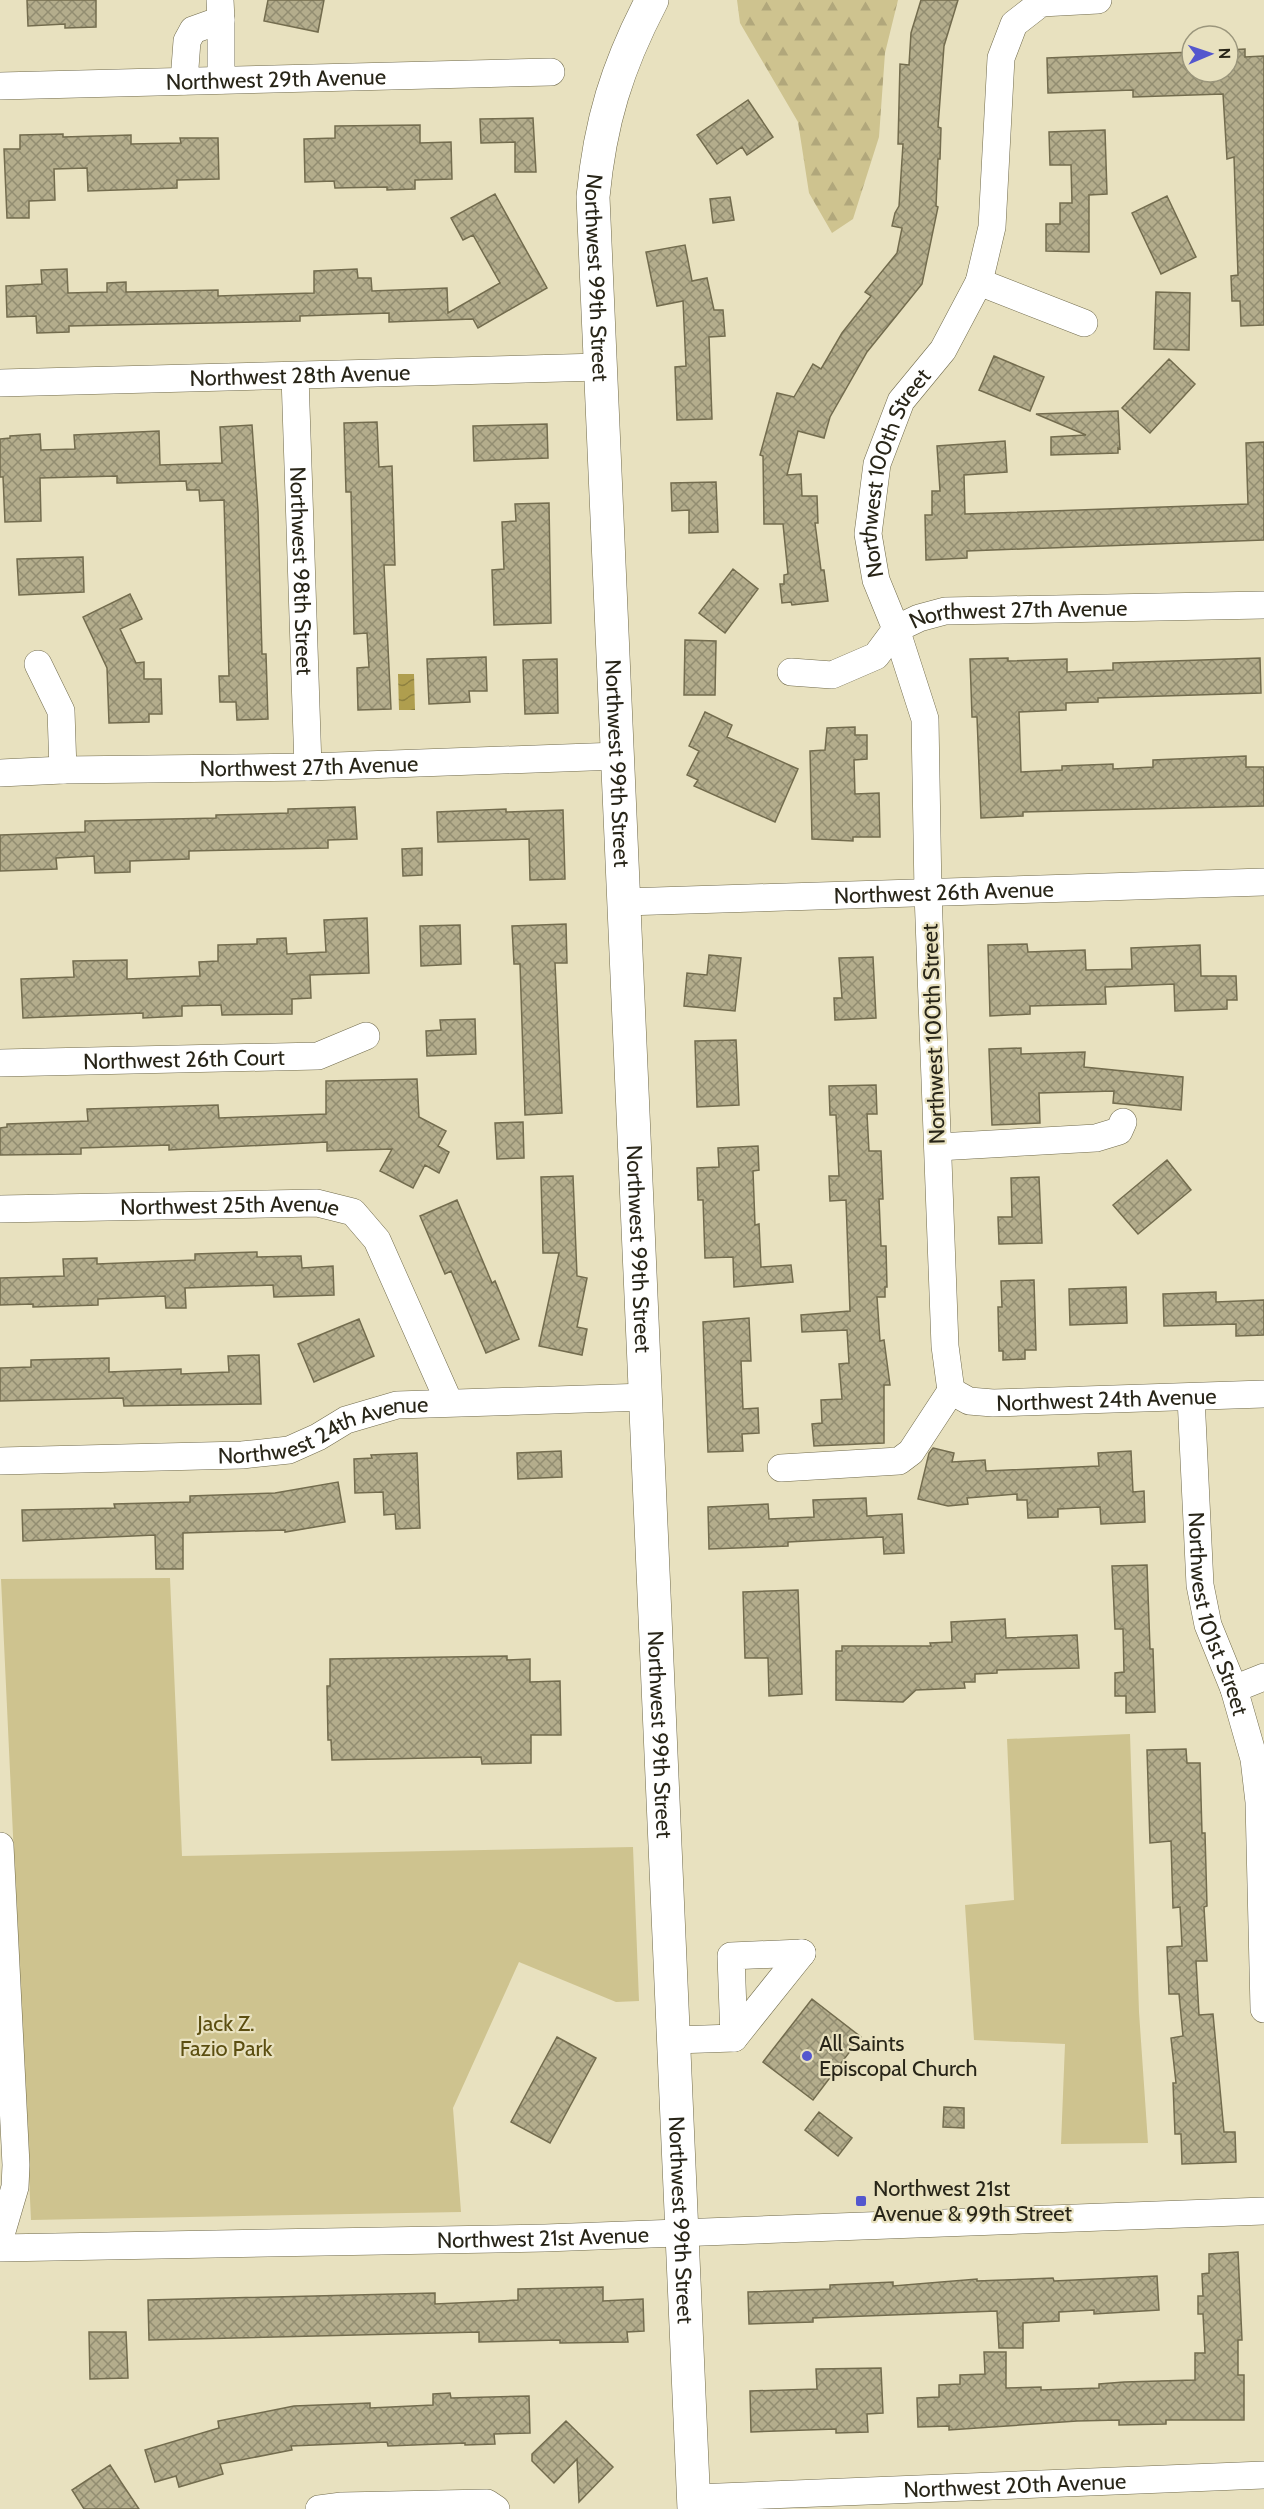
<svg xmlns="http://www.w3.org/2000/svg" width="1264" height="2509" font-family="Cabin,sans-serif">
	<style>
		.forest { fill: url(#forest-firs) }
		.park { fill: #cec38f }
		.water { fill: url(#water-waves) }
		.building { fill: url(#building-cross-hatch); stroke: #736c4e; stroke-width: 1.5 }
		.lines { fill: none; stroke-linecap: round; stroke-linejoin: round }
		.minor-casing { stroke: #706a4b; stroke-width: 28 }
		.major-casing { stroke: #706a4b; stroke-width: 34 }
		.minor { stroke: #fff; stroke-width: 27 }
		.major { stroke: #fff; stroke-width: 33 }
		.poi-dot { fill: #5457ce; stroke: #e8e1bf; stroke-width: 2 }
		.labels { text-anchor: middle; stroke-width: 4.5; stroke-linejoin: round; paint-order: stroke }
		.street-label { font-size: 22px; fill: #282518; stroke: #e8e1bf }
		.park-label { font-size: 22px; fill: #5b4e10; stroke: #e8e1bf }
		.poi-label { font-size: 22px; fill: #282518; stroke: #e8e1bf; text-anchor: start }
	</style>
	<defs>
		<pattern id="forest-firs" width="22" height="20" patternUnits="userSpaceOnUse" patternTransform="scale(1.5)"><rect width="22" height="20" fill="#cec38f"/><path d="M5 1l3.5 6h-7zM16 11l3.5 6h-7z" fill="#b1a77b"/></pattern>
		<pattern id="water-waves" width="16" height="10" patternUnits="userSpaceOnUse" patternTransform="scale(1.5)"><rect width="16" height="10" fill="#af9e4e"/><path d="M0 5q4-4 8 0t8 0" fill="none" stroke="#8e8140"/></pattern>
		<pattern id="building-cross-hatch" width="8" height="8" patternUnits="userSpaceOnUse" patternTransform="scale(1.5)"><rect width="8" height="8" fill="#b4ad8c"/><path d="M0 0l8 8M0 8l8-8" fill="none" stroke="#928d71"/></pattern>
	</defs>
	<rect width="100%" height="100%" fill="#e8e1bf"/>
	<path class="forest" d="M737,0H898L885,53L879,137L853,219L832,233L809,193L798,122L740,23Z"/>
	<path class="park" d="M170,1578L182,1856L633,1847L639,2001L616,2002L519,1962L453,2108L461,2212L31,2220L1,1579Z
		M1130,1734L1139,2012L1148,2143L1061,2144L1065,2044L974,2040L965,1905L1014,1900L1007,1739Z"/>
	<path class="water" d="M398,674H414L415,710H399Z"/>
	<path class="building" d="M27,0H96V27L65,28V24L28,26Z
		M268,0H324L318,32L264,21Z
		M921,0H958L944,46L938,127L941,128L940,159H938L936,206L938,207L922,284L867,352L830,417L824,438L798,431L787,475L801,474L802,496H817L818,523H815L821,570H824L828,601L792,605L791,602L782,603L780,584H784V575L788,574L783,524H764L763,456L760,455L777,393L794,397L813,364L821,369L842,333L871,296L865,292L897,253L902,228L892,226L895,213L899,206L903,144H898L900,64L909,65L911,33Z
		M1245,49V57L1264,56V325L1241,326L1240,301H1232L1231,276L1238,275L1234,157L1227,159L1223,94L1133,97V90L1048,93L1047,58L1192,52V72H1228V50Z
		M748,100L773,137L747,155L742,147L717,164L697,135Z
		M533,118L536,172H515V142L481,143L480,119Z
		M420,125V143L451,142L452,179L415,180V189L387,190V187L335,188L334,181L305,182L304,139L335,138V126Z
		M1105,130L1107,194L1089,195V252L1046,251V224H1060V203H1072L1071,165H1050L1049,132Z
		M63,134V137L131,135V144L181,143L180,138H218L219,179L177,180V188L88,191L87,168L54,169L55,200L29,201V218H7L4,149H20V135Z
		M495,194L547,288L478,328L473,319L389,322V313L300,316V321L69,326V332L37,333L36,316L7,317L6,286L42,284L41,270L67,269L68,293L107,292V283L126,282V292L218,290V296L314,293V271L357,269L358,278H371L372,291L447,288L448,313L500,283L473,235L463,240L451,218Z
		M1167,196L1196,257L1161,274L1132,213Z
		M730,197L734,220L713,223L710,199Z
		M685,245L692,281L707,278L714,310H723L725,336L709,337L712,419L677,420L675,367L686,366L683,301L657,306L646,252Z
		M1156,292L1190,293L1189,350L1154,349Z
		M994,356L1044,377L1030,411L979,390Z
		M1169,359L1195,384L1150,433L1122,408Z
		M1118,411L1120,449L1118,448V453L1051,455V437L1086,435L1036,414Z
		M377,422L379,467L392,466L395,565H384L391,709L358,710L357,668L369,667L367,633L354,634L351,492H346L344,423Z
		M547,424L548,458L474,461L473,426Z
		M252,425L258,511L262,654H266L268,719L237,720L236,702H220L219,676H229L224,500L200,501L199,490H187L186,481L117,483V476L40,478L41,521L5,522L3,477H0V439L10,438V436L40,434L41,450L75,449L74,435L159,431L160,465L222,463L220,427Z
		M1005,441L1007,472L964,475L965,514L1248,504L1246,443L1264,442V540L967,551V558L926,560L925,515H932V491H940L937,446Z
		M716,482L718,532L689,533V510L672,511L671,483Z
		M549,503L551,623L494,625L492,570L504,569L502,522L516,521L515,504Z
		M83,557L84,592L19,595L17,559Z
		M733,569L758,589L725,633L699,613Z
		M130,594L142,619L120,629L136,663L144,662V679H161L162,714H149V722L109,723L107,668L83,617Z
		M685,640L716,641L715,695H684Z
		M486,657L487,691H469L470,702L429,704L427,659Z
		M1008,658V661L1067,659V672L1113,670V663L1260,658L1261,693L1098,698V702L1066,703V710L1019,712L1021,772L1062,770V766L1113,764V769L1153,767V760L1246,756V767H1264V806L1023,812V816L981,818L977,717H972L970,659Z
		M557,659L558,713L525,714L523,660Z
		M705,712L732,725L727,737L798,769L775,822L694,786L698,780L687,775L699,751L689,746Z
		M855,727V735H867V759L854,760L855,794L879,793L880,837H853V841L812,839L810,751L825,750L827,728Z
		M355,807L357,839L328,840V848L189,851V859L130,861V872L95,873L94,856L56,858L57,869L0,871V835L85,832V821L216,818V815L288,813V809Z
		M506,809V812L563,810L565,879L530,880L529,839L438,842L437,812Z
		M422,848V875L403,876L402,849Z
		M367,918L369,973L310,975L311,998L292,999V1014L222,1015L221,1005L182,1006V1016L143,1018V1013L23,1018L21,979L74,977L73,961L127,960V979L200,976L199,962L218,961V945L257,944V939L286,938L287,954L326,952L324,920Z
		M566,924L567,963H555L562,1113L525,1115L520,964H514L512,926Z
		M460,925L461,964L421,966L420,926Z
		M1027,944L1028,952L1085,950L1086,970L1132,969L1131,948L1200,945L1201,976H1236L1237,1000H1227V1009L1175,1011L1174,984L1105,987L1106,1004L1030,1006V1014L990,1016L988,945Z
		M709,955L741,958L735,1011L684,1006L687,973L707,975Z
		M873,957L876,1018L835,1020L834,998H842L839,958Z
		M475,1019L476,1054L427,1056L426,1031L441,1030L440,1020Z
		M736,1040L739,1105L697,1107L695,1041Z
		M1021,1048V1054L1085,1052L1084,1067L1183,1077L1181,1110L1113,1103L1114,1091L1039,1093L1040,1123L992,1125L989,1049Z
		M417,1079L419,1117L446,1131L438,1146L449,1152L439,1173L425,1165L413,1188L380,1171L392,1149L327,1151V1142L169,1150V1145L81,1148V1154L0,1155V1128L7,1127V1124L88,1121L87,1109L154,1107L218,1105L219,1118L326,1114V1081Z
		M876,1085L877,1114H867L869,1151H881L883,1199H879L881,1246H886L887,1287H885V1297H877L880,1341L884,1340L890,1385H884V1443L814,1446L812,1424L822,1423L821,1400L842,1399L839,1364L849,1363L847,1330L802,1332L801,1315L850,1311L846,1200L830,1201L829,1176H839L836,1115H830L829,1086Z
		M523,1122L524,1158L497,1159L495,1123Z
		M758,1146L759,1170L753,1171L755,1225L759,1224L761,1267L791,1265L793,1282L734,1287L733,1257L705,1258L703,1200H698L697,1168L719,1167L718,1148Z
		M1167,1160L1191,1190L1138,1234L1113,1205Z
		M573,1176L577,1276L587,1278L577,1327L587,1329L582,1355L539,1346L559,1253H543L541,1177Z
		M1039,1177L1042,1243L999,1244L998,1217H1012L1011,1178Z
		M457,1200L492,1283L495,1281L519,1339L486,1353L451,1271L445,1274L420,1216Z
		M257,1252V1257L301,1256L302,1268L333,1266L334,1295L274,1297L273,1285L185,1288L186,1308H166L165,1296L98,1299V1305L33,1307V1304L0,1305V1278L64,1276L63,1259L97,1258V1264L195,1260V1254Z
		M1034,1280L1036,1350H1025V1359L1003,1360V1351H999L998,1307H1002L1001,1281Z
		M1126,1287L1127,1323L1070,1325L1069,1289Z
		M1216,1292V1302L1264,1300V1335L1236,1336V1324L1164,1326L1163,1294Z
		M749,1318L751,1361H741L743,1409L758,1408L759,1433L742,1434L743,1451L708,1452L703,1322Z
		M359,1319L374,1356L314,1382L298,1344Z
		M259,1355L261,1404L124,1406L123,1398L0,1401V1368L31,1367V1360L109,1358V1372L181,1369V1374L229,1372L228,1356Z
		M933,1448L954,1453L952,1462L985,1460L986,1471L1099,1466L1098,1453L1131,1451L1133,1492L1144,1491L1145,1522L1101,1524L1100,1507L1058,1509V1517L1028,1518L1027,1500H1017V1494L967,1498L968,1504L948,1506L918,1499L929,1453Z
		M561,1451L562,1477L518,1479L517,1453Z
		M417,1453L420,1528L396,1529L395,1514L384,1515L383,1492L355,1493L354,1459L372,1458L371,1455Z
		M338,1482L345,1522L285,1532V1530L183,1533V1569H156L155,1535L23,1541L22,1510L115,1508L114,1504L190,1502V1496L275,1493Z
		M866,1498L867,1516L902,1514L904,1553L884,1554L883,1537L788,1542V1546L709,1549L708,1507L768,1504L769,1519L814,1517L813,1500Z
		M1147,1565L1150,1649H1153L1155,1712L1126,1713V1696H1115V1673L1124,1672L1123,1629H1115L1112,1566Z
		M798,1590L802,1694L769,1696L768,1658H745L743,1592Z
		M1005,1619L1006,1638L1077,1635L1079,1668L997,1670V1673L975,1674V1682H964L965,1688L916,1690L903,1702L836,1700V1651H842V1646H931L930,1643L952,1642L951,1622Z
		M507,1656V1660L530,1659V1682L560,1681L561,1735H531V1763L482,1764L481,1757L332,1760L331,1740H328L327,1686H330V1659Z
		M1186,1749L1187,1763H1200L1202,1833H1205L1207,1906L1204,1907L1207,1961H1196L1199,2015L1213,2014L1224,2132H1235L1236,2162L1182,2164L1181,2134H1175L1173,2083H1176L1171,2038L1183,2036L1179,1994H1169L1167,1947L1182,1946L1180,1907L1173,1908L1171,1841L1150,1843L1147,1750Z
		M812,1999L861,2037L813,2100L763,2062Z
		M557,2037L596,2058L550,2143L511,2122Z
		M944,2107L964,2108V2128L943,2127Z
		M819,2112L852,2138L838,2156L805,2130Z
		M1238,2252L1242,2340H1238V2375H1244V2420H1166V2424L1119,2425V2420L1077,2421L949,2430V2426L918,2427L917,2398L939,2397V2385L960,2384V2375L985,2374L984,2352H1006V2388L1041,2387V2390L1099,2388V2384L1124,2382L1195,2380V2353H1205L1203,2314H1198V2296H1203L1202,2274L1209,2273V2254Z
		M1157,2276L1159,2310L1094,2314V2310L1059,2312V2321L1023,2323V2348H999L997,2311L813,2318V2322L749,2324L748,2292L830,2289V2285L893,2282V2286L977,2279V2281L1053,2278L1054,2281Z
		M603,2287V2301L643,2299L644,2331L627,2332L628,2342L560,2343V2340L479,2342V2332L149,2340L148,2300L435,2293V2304L518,2300V2289Z
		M89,2332H126L128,2378L90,2379Z
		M881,2368L883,2413L867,2414L868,2432L836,2433V2429L751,2432L750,2391L817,2389L816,2369Z
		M450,2393L451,2398L529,2396L530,2433L494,2434L495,2444L465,2445V2443L388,2446L387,2442L291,2446L292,2450L220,2464L223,2474L179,2487L176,2476L155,2482L145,2450L219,2428L218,2421L294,2406L370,2403V2408L433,2405V2394Z
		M566,2421L613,2467L579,2502L577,2459L554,2483L532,2461V2454Z
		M110,2465L121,2482L139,2509H84L72,2490Z"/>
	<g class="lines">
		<g class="minor-casing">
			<g id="minor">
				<path d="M221,80V20"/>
				<path d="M184,81L187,41L193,30L221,20L220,0"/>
				<path id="s1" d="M0,86L551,72"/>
				<path d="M1084,323L979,282L992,227L1001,58L1014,24L1041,3L1098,0"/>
				<path id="s2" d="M295,376L308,767"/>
				<path id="s3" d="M0,383L600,367"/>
				<path d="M38,664L61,711L63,770"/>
				<path id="s4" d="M791,672L832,675L876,656L896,629L919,618L945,611L1264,605"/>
				<path id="s5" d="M0,773L63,770L308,767L618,756"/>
				<path id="s6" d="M624,902L1264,882"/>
				<path id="s7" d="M0,1063L318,1056L366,1036"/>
				<path d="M938,1147L1096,1138L1119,1131L1123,1122"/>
				<path id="s8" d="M0,1209L317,1203L353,1212L377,1240L449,1402"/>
				<path id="s9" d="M951,1391L945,1346L928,893L925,719L896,629L876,580L868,534L877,464L901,401L943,350L979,282"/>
				<path id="s10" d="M951,1391L969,1401L993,1403L1264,1394"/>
				<path id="s11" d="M1191,1397L1200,1585L1208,1625L1234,1689L1254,1759L1259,1802L1264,2009"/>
				<path id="s12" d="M0,1461L242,1455L289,1450L318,1437L346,1420L397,1405L646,1397"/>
				<path d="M781,1468L899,1461L911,1452L951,1391"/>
				<path d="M1234,1689L1264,1677"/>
				<path d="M0,1846L16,2165L15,2187L0,2238"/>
				<path d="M734,2038L802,1953"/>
				<path d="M675,2040L734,2038L731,1956L802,1953"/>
				<path id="s13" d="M0,2248L545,2238L1264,2211"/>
				<path id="s14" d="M694,2498L1264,2475"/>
				<path d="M319,2509L342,2506L487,2503L496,2509"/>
			</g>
		</g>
		<g class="major-casing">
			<g id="major">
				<path id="s15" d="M652,0C617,67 600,122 593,197L694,2509"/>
			</g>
		</g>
		<use href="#minor" class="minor"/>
		<use href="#major" class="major"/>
	</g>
	<g class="poi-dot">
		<circle cx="807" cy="2056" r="6"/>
		<rect x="855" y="2195" width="12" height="12" rx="3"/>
	</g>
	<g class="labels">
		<g class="street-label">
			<text dy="8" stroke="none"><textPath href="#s1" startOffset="276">Northwest 29th Avenue</textPath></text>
			<text dy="8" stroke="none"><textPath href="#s15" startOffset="288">Northwest 99th Street</textPath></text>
			<text dy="8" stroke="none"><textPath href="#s3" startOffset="300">Northwest 28th Avenue</textPath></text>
			<text dy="8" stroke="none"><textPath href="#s9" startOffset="933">Northwest 100th Street</textPath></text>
			<text dy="8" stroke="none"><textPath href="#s2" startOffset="195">Northwest 98th Street</textPath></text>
			<text dy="8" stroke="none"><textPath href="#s4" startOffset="248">Northwest 27th Avenue</textPath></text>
			<text dy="8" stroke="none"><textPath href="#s15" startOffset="774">Northwest 99th Street</textPath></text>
			<text dy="8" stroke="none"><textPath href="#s5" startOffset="309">Northwest 27th Avenue</textPath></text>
			<text dy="8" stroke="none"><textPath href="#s6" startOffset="320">Northwest 26th Avenue</textPath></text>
			<text transform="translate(933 1034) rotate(-92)" y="8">Northwest 100th Street</text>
			<text dy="8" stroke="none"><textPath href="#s7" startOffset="184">Northwest 26th Court</textPath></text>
			<text dy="8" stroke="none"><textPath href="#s8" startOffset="230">Northwest 25th Avenue</textPath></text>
			<text dy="8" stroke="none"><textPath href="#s15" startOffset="1260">Northwest 99th Street</textPath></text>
			<text dy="8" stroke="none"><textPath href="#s10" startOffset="158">Northwest 24th Avenue</textPath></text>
			<text dy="8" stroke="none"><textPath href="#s12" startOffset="328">Northwest 24th Avenue</textPath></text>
			<text dy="8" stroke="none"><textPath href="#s11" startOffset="220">Northwest 101st Street</textPath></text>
			<text dy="8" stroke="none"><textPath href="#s15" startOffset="1746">Northwest 99th Street</textPath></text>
			<text dy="8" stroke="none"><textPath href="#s15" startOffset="2232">Northwest 99th Street</textPath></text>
			<text dy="8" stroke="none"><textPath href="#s13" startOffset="543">Northwest 21st Avenue</textPath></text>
			<text dy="8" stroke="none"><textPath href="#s14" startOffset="321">Northwest 20th Avenue</textPath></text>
		</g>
		<g class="park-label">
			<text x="226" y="2031">Jack Z.<tspan x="226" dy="25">Fazio Park</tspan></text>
		</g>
		<g class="poi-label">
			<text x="819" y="2051">All Saints<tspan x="819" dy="25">Episcopal Church</tspan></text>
			<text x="873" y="2196">Northwest 21st<tspan x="873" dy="25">Avenue &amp; 99th Street</tspan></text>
		</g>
	</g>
	<g transform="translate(1210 54) rotate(88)"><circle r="28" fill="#e8e1bf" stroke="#9b967c" stroke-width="1.5"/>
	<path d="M0-4.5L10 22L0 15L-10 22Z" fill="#5457ce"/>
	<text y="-9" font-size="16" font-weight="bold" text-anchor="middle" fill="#282518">N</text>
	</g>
</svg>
